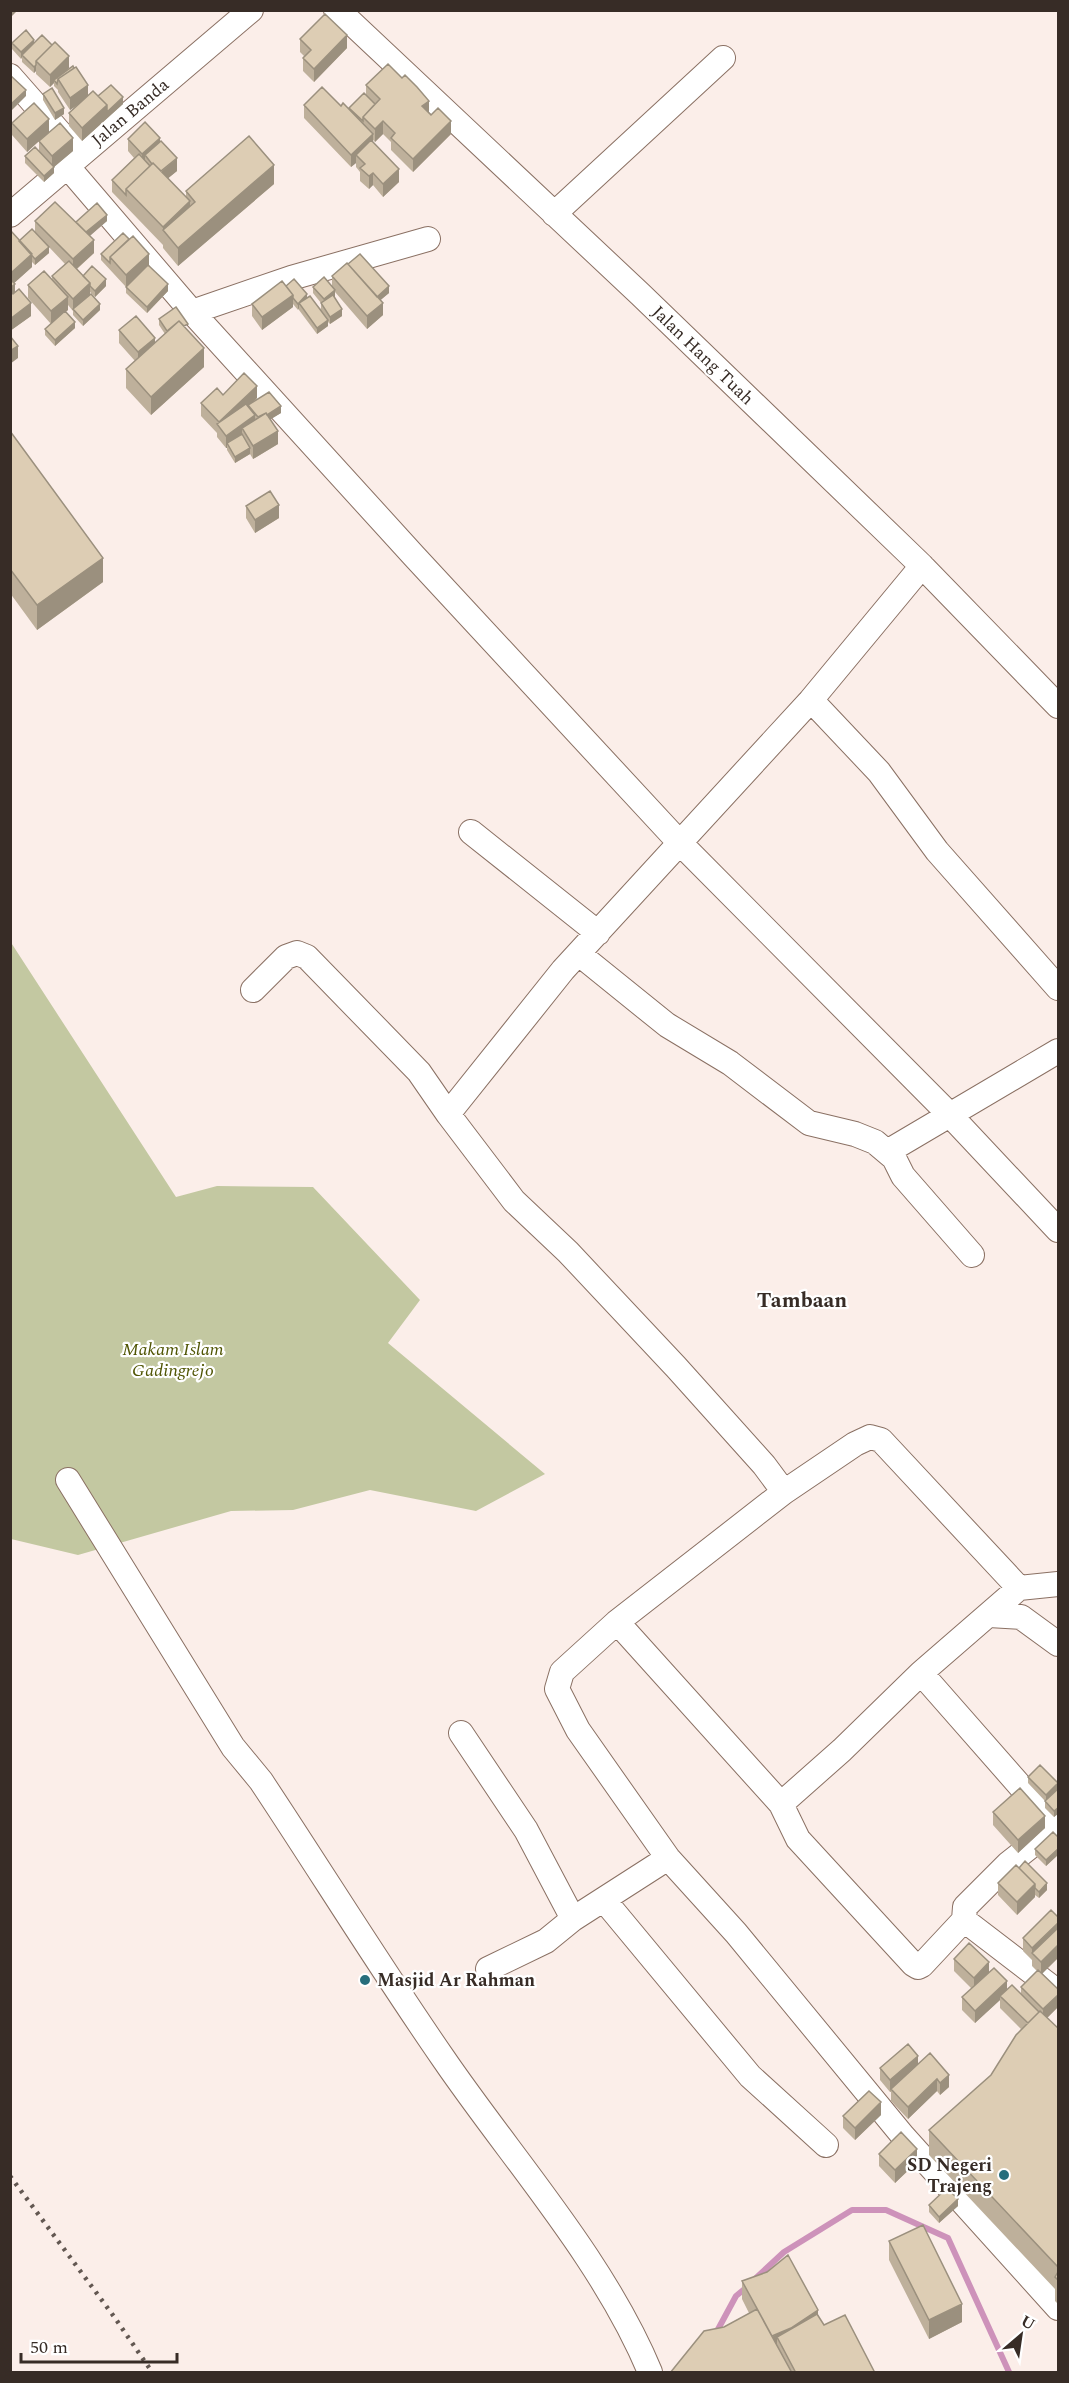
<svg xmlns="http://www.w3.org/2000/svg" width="1069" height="2383" font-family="Spectral,serif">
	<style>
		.green { fill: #c3c8a1 }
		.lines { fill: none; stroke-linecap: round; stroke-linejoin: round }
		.stream { stroke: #cd92ba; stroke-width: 6 }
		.minor-casing { stroke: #8a7063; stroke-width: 26 }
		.minor { stroke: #fff; stroke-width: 24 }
		.rail { stroke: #625751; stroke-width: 4.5; stroke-dasharray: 3 6; stroke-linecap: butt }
		.wall { fill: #beb09b }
		.shaded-wall { fill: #9b907e }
		.building { fill: #ddcdb4; stroke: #9b907e; stroke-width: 1.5 }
		.poi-dot { fill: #276e7c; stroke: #fff; stroke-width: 2 }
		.labels { text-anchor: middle; stroke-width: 4.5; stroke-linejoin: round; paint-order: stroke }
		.street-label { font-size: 18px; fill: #372c26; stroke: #fff }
		.park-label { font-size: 18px; font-style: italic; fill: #505504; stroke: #fff }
		.poi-label { font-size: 18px; font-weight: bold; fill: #372c26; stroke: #fff; text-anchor: start }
		.quarter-label { font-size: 21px; font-weight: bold; fill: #372c26; stroke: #fff }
	</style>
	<rect width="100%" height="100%" fill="#fbeee9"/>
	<path class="green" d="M10,941L176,1197L217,1186L313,1187L420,1300L388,1343L545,1474L476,1511L370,1490L293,1510L231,1511L78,1555L11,1539Z"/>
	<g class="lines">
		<path class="stream" d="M756,2278L784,2252L852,2210H886L948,2238L1009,2372
			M716,2333L736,2296L747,2287"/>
		<g class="minor-casing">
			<path id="minor" d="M336,10L340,12L640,294L922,566L1058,706
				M10,76L76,151
				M67,166L192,312L414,556L679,842L949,1114L1058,1230
				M554,214L723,58
				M10,215L251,10
				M192,312L291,278L428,239
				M811,700L879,772L937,851L1058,988
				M471,832L598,933
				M579,954L667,1025L730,1063L809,1123L855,1134L875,1142L894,1158L903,1176L972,1255
				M253,990L286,957L297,953L307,957L419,1072L448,1114
				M887,1152L1058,1051
				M68,1480L233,1747L261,1781C322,1873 380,1967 443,2058C512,2159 603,2259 650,2372
				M784,1492L764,1465L676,1367L568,1252L514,1201L448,1114L563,970L811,700L922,566
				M1019,1588L881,1440L870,1437L855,1444L784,1492L617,1622L562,1672L557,1689L578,1730L668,1858L736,1933L903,2136L1058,2308
				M989,1615L1021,1617L1058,1644
				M617,1622L781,1804L842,1750L921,1673L1058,1829
				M921,1673L1019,1588L1058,1584
				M461,1733L526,1830L573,1919
				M781,1804L798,1839L913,1964L918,1967L922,1965L964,1920
				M1056,1826L1008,1864L965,1907L964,1920L1058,1992
				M604,1900L750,2076L826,2145
				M488,1969L546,1941L573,1919L668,1858"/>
		</g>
		<use href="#minor" class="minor"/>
		<path class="rail" d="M10,2176L115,2318L152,2372"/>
	</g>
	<path class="wall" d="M300,39L347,48L314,82L303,71V58L304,56L300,52Z
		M12,43H34L69,68L67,70L88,95L98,96L123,104L82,141L69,126V113L77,105L70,110L58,92V90L54,86V83L50,87L36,74V71L34,73L22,62V57L21,59L12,49Z
		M366,85L429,113L451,134L413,172L391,150V142L383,134L375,142L373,140V142L399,182L383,197L373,185L369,189L360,181V172L356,167V163L351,167L304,118V105L341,106L349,109V108L366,96Z
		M43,94L64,114L55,120L43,100Z
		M12,123L49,132L73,151L54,167V173L44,182L25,163V156L39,151V141L27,152L12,135Z
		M128,139L160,142L177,171L168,178L186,197V191L274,184L178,266L163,248V245L112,192V180L134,158L128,151Z
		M35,221H107L89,236L94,253L77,269L83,276L106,286L95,297L90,292V294L100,310L83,326L73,315V311L68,305V310L65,312L75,328L55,346L45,335V329L51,324L28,298V285L52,280V276L65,264L49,247V253L35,265L32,262V267L14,283L15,293L31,316L10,331V231L19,241L35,233Z
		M101,254L149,265L168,291L147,313L126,293V287L101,260Z
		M332,276L389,293L380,300L383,315L367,329L335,292L334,297L342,316L330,324L328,322V326L317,334L299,310V308L298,310L293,304V307L262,330L252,316V304L286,286L307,297L321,309V303L313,293V287H332Z
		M159,319L188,330L204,367L151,415L126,388V369L135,361L119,343V330L155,343L165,334L159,325Z
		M223,395L257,398L252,403L281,413L270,419L278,444L253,459L250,454L235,463L227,450V448H226L217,437V433L201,416V403Z
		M10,431L103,582L37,630L10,593Z
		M246,506L279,518L255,533L246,518Z
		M1028,1777L1058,1789L1059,1788V1813L1054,1817L1045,1808V1801L1028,1783Z
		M993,1812L1045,1828L1018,1853L993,1825Z
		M1059,1838V1854L1046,1866L1035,1855V1849Z
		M998,1883L1047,1890L1039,1898L1035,1895V1897L1017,1915L998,1895Z
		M1059,1918V1957L1042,1973L1059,1990V2006L1047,2018L1059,2029V2305L1055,2301V2289L929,2155V2130L991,2075L1021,2029L1000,2008V2000L975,2023L962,2010V1997L972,1989L954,1971V1959L989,1972L1007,1989L1021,1995V1987L1037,1971L1032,1966V1960L1023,1951V1938Z
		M918,2064L949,2087L940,2095L937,2091L908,2119L891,2101V2092H890L880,2080V2068Z
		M881,2115L855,2140L843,2128V2116Z
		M879,2154L917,2162L895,2183L879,2166Z
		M929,2205L958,2206L939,2223L929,2212Z
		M889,2241L962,2322L929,2339L889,2260Z
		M742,2281L818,2315L824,2325L875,2373H670L724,2327L749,2313L742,2299Z"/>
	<path class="shaded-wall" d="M10,10H18L10,18Z
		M347,35V48L314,82V69Z
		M34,40V46L22,55V57L21,59V52Z
		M69,56V68L55,82L54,80V83L50,87V75Z
		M36,65V71L34,73V67Z
		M88,85V98L70,110V98Z
		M26,90V96L10,112V105Z
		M123,97V104L82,141V128L107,105Z
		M429,101V113L422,106Z
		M64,108V114L55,120V113Z
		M49,119V132L27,152V139Z
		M383,121V134L375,142V129Z
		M451,121V134L413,172V159Z
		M373,134V146L356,155V163L351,167V155Z
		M73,138V151L54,167V173L44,182V176L52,168V156Z
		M160,138V150L145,155V165L142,167V154Z
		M11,156V175L10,176V157Z
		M177,158V171L160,185V173Z
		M274,165V184L178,266V248Z
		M399,169V182L383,197V184Z
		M373,173V185L369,189V176Z
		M190,201V220L163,230V227Z
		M107,215V221L83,242V235Z
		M94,240V253L73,272V259Z
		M49,247V253L35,265V259Z
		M32,254V267L12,285V272Z
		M149,254V266L126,287V275Z
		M106,279V286L95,297V291Z
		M90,283V296L73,309V299Z
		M15,284V297L10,300V288Z
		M168,284V291L147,313V307Z
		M389,286V293L376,304V297Z
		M335,290V297L324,306V299Z
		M307,294V301L299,303V308L298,310V304Z
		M293,295V307L262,330V317Z
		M68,297V310L51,324V311Z
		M31,303V316L10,331V319Z
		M383,303V315L367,329V316Z
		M100,304V310L83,326V320Z
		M342,309V316L330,324V317Z
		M328,320V326L317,334V328Z
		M75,322V328L55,346V340Z
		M155,338V350L138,365V352Z
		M18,346V358L10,364V351Z
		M204,348V367L151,415V397Z
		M257,386V398L223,431L219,422Z
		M281,406V413L260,426V420Z
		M255,415V428H242V437L227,443V448H226V436Z
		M278,431V444L253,459V446Z
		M250,448V454L235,463V457Z
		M279,505V518L255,533V520Z
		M103,558V582L37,630V605Z
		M1058,1783V1789L1046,1801V1795Z
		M1059,1807V1813L1054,1817V1811Z
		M1045,1816V1828L1018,1853V1840Z
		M1059,1848V1854L1046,1866V1860Z
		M1047,1883V1890L1039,1898V1892Z
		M1035,1884V1897L1017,1915V1902Z
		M1059,1922V1934L1032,1954V1948Z
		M1059,1944V1957L1041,1975V1962Z
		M989,1962V1975L974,1991V1978Z
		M1007,1981V1994L1000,1996V2000L975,2023V2011Z
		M1059,1994V2006L1043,2022V2009Z
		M918,2056V2069L891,2089L890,2092V2080Z
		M949,2075V2087L940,2095V2083Z
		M937,2079V2091L908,2119V2107Z
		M881,2102V2115L855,2140V2128Z
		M917,2149V2162L895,2183V2170Z
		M958,2199V2206L939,2223V2217Z
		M962,2304V2322L929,2339V2320Z
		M818,2310V2329L777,2337V2353L772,2337Z"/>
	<path class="building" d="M325,14L347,35L314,69L303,58L311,50L300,39Z
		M26,30L34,40L21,52L12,43Z
		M42,35L52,45L36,61V65L34,67L22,55Z
		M55,42L69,56L50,75L36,61Z
		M388,64L402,78L405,75L417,87L429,101L422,106L431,115L438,108L451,121L413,159L391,138L395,133L383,121L375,129L363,117L380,99L366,85Z
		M73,66L74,68L58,79L57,84L54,80Z
		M76,67L88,85L70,98L58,79Z
		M10,75L26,90L10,105Z
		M111,85L123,97L107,112V105L98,96Z
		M322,87L341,106L343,103L373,134L351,155L304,105Z
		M52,88L64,108L55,113L43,94Z
		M93,91L107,105L82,128L69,113Z
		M364,93L375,104L363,117V121L349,108Z
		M34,103L49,119L27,139L12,123Z
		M145,122L160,138L142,154L128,139Z
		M60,123L73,138L52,156L39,141Z
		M249,136L274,165L178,248L163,230L195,202L186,191Z
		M371,140L399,169L383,184L373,173L369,176L360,168L365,164L356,155Z
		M161,141L177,158L161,171L153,163L152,164L145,155Z
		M35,147L54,167L44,176L25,156Z
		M139,154L150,166L126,189V195L112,180Z
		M153,163L190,201L163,227L126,189Z
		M55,202L94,240L73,259L35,221Z
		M97,203L107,215L86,232L76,222Z
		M32,229L49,247L35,259L19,241Z
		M11,231L32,254L12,272L10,270Z
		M123,233L129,239L110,257V263L101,254Z
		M133,236L149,254L126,275L110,257Z
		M360,254L389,286L377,297L348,264Z
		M69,261L90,283L73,299L52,276Z
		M347,263L383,303L367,316L332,276Z
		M148,265L168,284L147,307L126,287Z
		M92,266L106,279L95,291L90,286V283L83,276Z
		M44,271L68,297L51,311L28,285Z
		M324,277L335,290L324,299L313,287Z
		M10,279L15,284L10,288Z
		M294,279L307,294L298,304L293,298V295L286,286Z
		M282,281L293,295L262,317L252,304Z
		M19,289L31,303L10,319V290L13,294Z
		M91,294L100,304L83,320L73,309Z
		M333,295L342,309L330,317L321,303Z
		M310,296L328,320L317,328L299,303Z
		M176,307L188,324L184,326L179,321L167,331L159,319Z
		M65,311L75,322L55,340L45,329Z
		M136,316L155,338L138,352L119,330Z
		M179,321L204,348L151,397L126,369Z
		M10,336L18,346L10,351Z
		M244,373L257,386L219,422L201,403L217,388L223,395Z
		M269,392L281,406L267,415L266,413L258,417L248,405Z
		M246,404L255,415L226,436L217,424Z
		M266,413L278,431L253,446L242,428Z
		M10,431L103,558L37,605L10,569Z
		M242,434L250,448L235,457L227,443Z
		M270,491L279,505L255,520L246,506Z
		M1040,1765L1058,1783L1046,1795L1028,1777Z
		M1020,1788L1045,1816L1018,1840L993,1812Z
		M1059,1788V1807L1054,1811L1045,1801Z
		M1053,1832L1059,1838V1848L1046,1860L1035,1849Z
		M1025,1861L1047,1883L1039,1892L1035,1888V1884L1019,1868Z
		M1016,1865L1035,1884L1017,1902L998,1883Z
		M1051,1910L1059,1918V1922L1032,1948L1023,1938Z
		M1059,1927V1944L1041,1962L1032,1953Z
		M969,1943L989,1962L974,1978L954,1959Z
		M994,1968L1007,1981L975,2011L962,1997Z
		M1038,1970L1059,1990V1994L1043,2009L1021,1987Z
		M1012,1985L1039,2012L1028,2023L1000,1996Z
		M1040,2011L1059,2029V2268L929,2130L991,2075L1016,2035Z
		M908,2044L918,2056L890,2080L880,2068Z
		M930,2053L949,2075L940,2083L937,2079L908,2107L891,2089Z
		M869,2091L881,2102L855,2128L843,2116Z
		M901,2132L917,2149L895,2170L879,2154Z
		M947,2188L958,2199L939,2217L929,2205Z
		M923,2225L962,2304L929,2320L889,2241Z
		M788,2255L818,2310L791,2328L772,2336L742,2281L767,2272Z
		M1059,2270V2281L1055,2277Z
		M757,2309L792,2373H670L704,2331L724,2327Z
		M817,2314L824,2325L845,2315L875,2373H796L777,2337Z"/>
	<g class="poi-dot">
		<circle cx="365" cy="1980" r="6"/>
		<circle cx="1004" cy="2175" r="6"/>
	</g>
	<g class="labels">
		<g class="street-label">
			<text transform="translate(130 112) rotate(-40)" y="6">Jalan Banda</text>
			<text transform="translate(703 355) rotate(44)" y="6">Jalan Hang Tuah</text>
		</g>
		<g class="park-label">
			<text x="173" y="1355">Makam Islam<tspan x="173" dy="21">Gadingrejo</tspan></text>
		</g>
		<g class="poi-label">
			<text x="377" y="1986">Masjid Ar Rahman</text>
			<text x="992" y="2171" text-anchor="end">SD Negeri<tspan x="992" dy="21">Trajeng</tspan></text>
		</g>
		<g class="quarter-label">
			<text x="802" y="1307">Tambaan</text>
		</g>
	</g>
	<rect width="1069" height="2383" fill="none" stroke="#372c26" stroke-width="24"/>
	<g transform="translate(1021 2335) rotate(29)" stroke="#ffffff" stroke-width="4.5" paint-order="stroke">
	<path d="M0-4.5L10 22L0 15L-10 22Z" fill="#372c26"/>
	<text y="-9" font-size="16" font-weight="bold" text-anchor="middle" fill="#372c26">U</text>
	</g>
	<path d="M21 2353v9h156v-9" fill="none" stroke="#372c26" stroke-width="3"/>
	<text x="30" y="2353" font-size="18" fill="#372c26" stroke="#ffffff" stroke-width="4.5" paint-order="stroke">50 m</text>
</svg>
